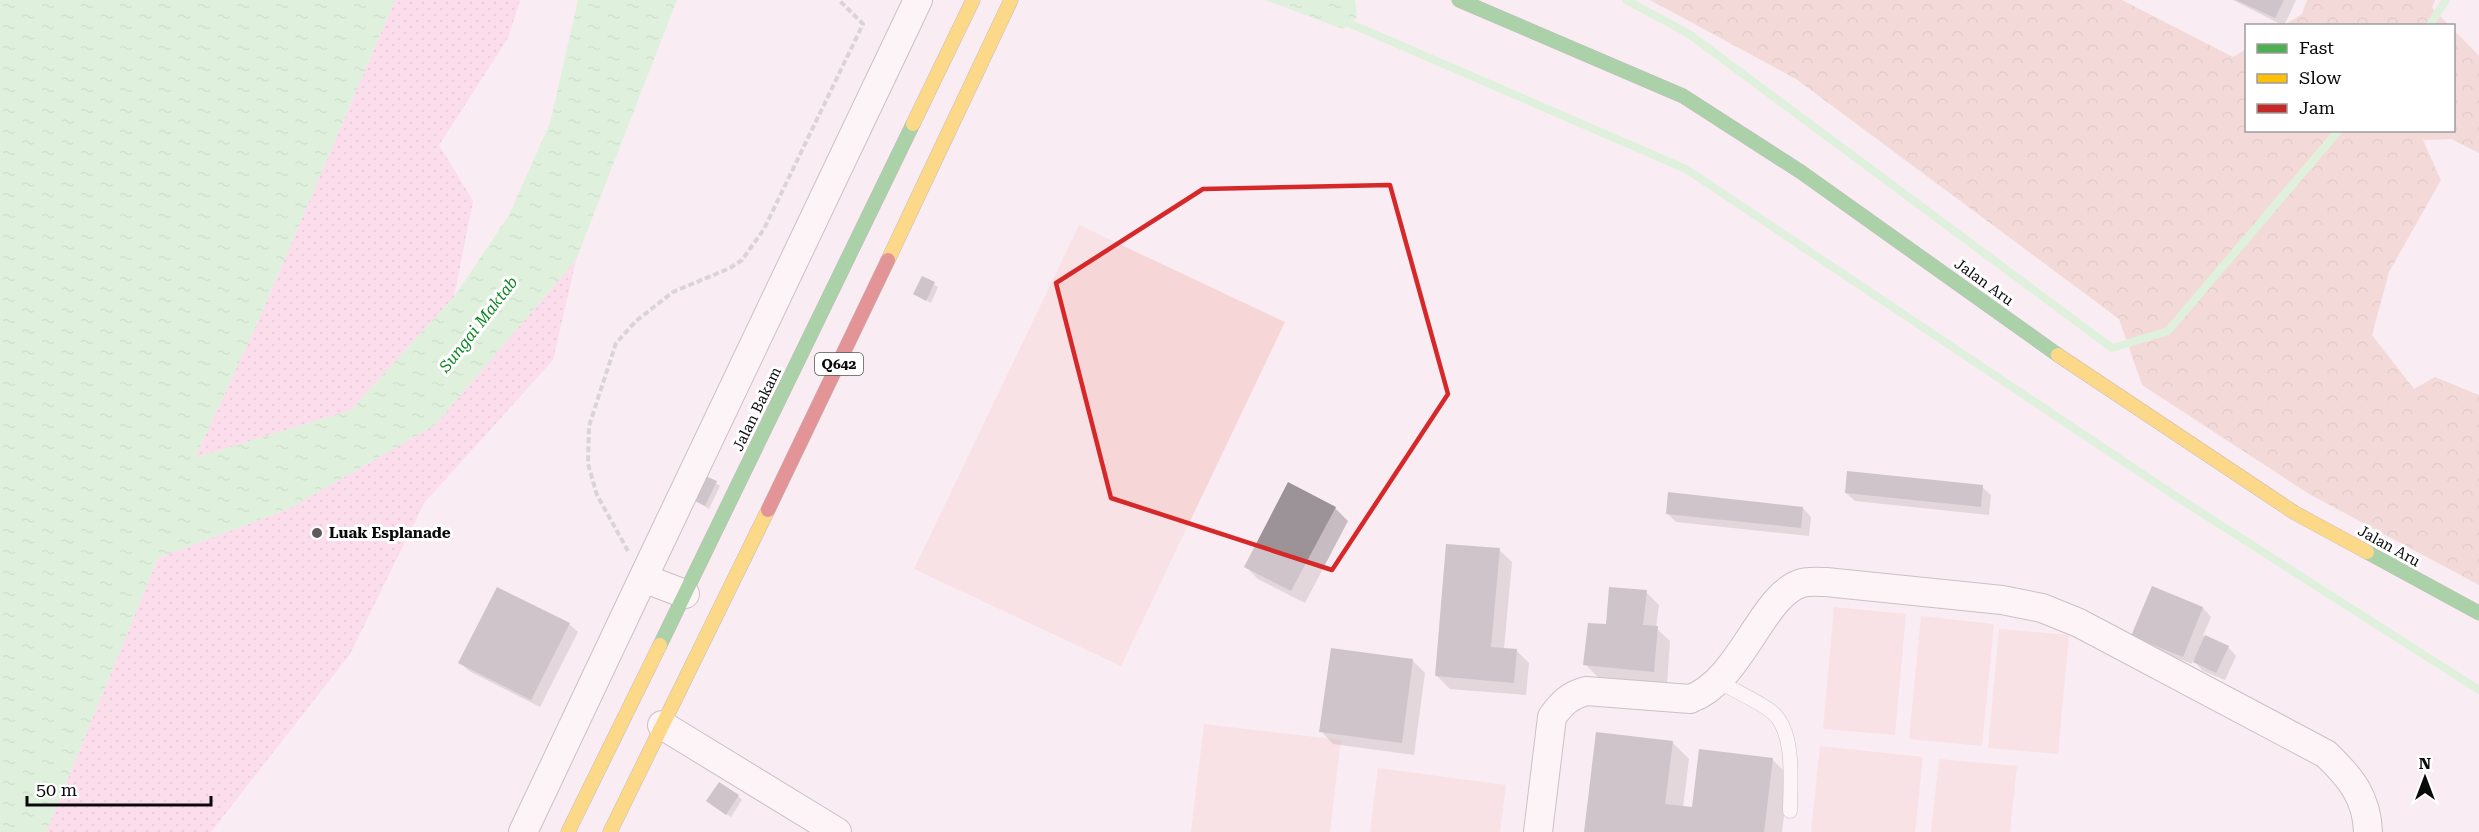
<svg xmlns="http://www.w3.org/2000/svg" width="2479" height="832" font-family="'Roboto Serif',serif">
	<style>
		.forest { fill: url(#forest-crowns) }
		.sand { fill: url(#sand-dots) }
		.pitch { fill: #f6d6d6 }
		.water { fill: url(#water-ripples) }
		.shadow { fill: #0003 }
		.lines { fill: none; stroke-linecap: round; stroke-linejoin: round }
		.stream { stroke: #bef7c3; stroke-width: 8 }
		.building { fill: #9b9398 }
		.lane-casing { stroke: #928c8e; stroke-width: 15 }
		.street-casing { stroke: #928c8e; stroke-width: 30 }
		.fast-casing { stroke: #888285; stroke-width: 15 }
		.slow-casing { stroke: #888285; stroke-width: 15 }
		.jam-casing { stroke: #888285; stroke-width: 15 }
		.path { stroke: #b7b5b6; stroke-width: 4; stroke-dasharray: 6 3; stroke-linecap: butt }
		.lane { stroke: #fefcfd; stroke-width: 14 }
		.street { stroke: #fefcfd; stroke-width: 28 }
		.fast { stroke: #4caf50; stroke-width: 14 }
		.slow { stroke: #ffc107; stroke-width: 14 }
		.jam { stroke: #c62828; stroke-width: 14 }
		.marked { fill: none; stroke: #d62828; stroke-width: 4.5; stroke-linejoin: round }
		.poi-dot { fill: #5e595b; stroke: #fff; stroke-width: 2 }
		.labels { text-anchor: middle; stroke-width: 6; stroke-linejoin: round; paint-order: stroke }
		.shield { fill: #fff; stroke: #545454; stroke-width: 1.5 }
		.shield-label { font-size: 14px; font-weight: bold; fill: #0a0a0a }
		.street-label { font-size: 15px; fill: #0a0a0a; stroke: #fff }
		.poi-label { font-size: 15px; font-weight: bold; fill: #0a0a0a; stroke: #fff; text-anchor: start }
		.water-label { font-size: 16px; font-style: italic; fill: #0b8721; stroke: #fff }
	</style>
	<defs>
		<pattern id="forest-crowns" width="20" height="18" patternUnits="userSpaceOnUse" patternTransform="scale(1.5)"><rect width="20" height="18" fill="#eac4b9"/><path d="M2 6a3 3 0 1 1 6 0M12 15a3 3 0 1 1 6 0" fill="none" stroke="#c7a79e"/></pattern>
		<pattern id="sand-dots" width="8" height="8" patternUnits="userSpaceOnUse" patternTransform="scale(1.5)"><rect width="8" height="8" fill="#fccae2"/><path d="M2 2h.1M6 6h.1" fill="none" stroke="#d7acc1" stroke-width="1.8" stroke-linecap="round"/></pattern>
		<pattern id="water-ripples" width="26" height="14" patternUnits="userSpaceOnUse" patternTransform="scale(1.5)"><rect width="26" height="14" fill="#bef7c3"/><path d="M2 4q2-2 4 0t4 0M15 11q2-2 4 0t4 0" fill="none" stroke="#a2d2a6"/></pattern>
	</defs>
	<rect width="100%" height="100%" fill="#f9ecf2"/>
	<path class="forest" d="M1650,0H2122L2233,57L2246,49V130H2454V30L2479,56V153L2451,139L2423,140L2441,180L2389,272L2372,335L2414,389L2435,377L2479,395V585L2309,494L2142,385L2119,319L1796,79Z
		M2307,0H2435L2432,8L2449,25H2284L2302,14Z"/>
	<path class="sand" d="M395,0H520L508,38L439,145L473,201L454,297L351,410L195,458L259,319Z
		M576,260L553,360L424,503L350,654L211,832H46L158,558L290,508L435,425Z"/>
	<path class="pitch" d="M1079,225L1285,322L1121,666L914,569Z
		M1834,607L1906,614L1895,735L1823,729Z
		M1921,616L1994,624L1982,746L1909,739Z
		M1999,629L2069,635L2058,754L1988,748Z
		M1204,724L1341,740L1330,832H1191Z
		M1820,746L1923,757L1915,832H1811Z
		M1939,759L2017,766L2010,832H1931Z
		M1378,768L1506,785L1500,832H1370Z"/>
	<path class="water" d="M0,0H395L259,319L195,458L351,410L454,297L509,215L550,123L578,0H677L576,260L435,425L290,508L158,558L46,832H0Z
		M1265,0H1355L1357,17L1343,29Z"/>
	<path class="shadow" d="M2233,0H2296L2284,26Z
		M923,278L938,287L931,303L915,294Z
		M716,483L720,486L709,509L695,500Z
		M1982,487L1991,495L1989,515L1855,501L1846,493Z
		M1335,508L1348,521L1305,603L1258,579L1246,567Z
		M1803,508L1811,517L1809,536L1676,522L1667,513Z
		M1499,550L1512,562L1504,649L1516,650L1529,663L1526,695L1450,689L1437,676Z
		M2153,588L2203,608L2211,617L2203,636L2228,647L2236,656L2225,680L2203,671L2193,660L2192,664L2142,644Z
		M1646,592L1659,605L1656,628L1670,641L1667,684L1598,677L1585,664L1607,626Z
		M569,624L578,632L540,707L469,671L460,663Z
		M1412,660L1425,673L1414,755L1333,744L1321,731Z
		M1672,742L1689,759L1683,808L1694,809L1772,759L1789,776L1782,832H1586Z
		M738,796L742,800L731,817L712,805Z"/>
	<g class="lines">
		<path class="stream" d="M1626,0L1689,34L2112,348L2168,331L2339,130
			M1342,20L1686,169L2177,497L2479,690
			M2429,26L2446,0"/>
	</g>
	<path class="building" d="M2236,0H2284L2275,18Z
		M922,276L935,282L926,301L913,294Z
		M1847,471L1983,485L1981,507L1845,493Z
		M705,476L717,481L705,506L693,500Z
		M1288,482L1336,507L1291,591L1244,567Z
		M1668,492L1803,507L1801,528L1666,514Z
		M1446,544L1500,548L1491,647L1517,649L1514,683L1435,676Z
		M2152,586L2203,607L2183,657L2131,636Z
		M497,587L570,623L531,700L458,663Z
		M1609,587L1647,590L1643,625L1658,626L1654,672L1583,665L1588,623L1606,624Z
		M2205,635L2229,646L2216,673L2193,662Z
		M1331,648L1413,659L1402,743L1319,732Z
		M1596,732L1673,741L1665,804L1692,807L1699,749L1773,758L1764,832H1584Z
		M719,782L739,795L726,815L706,801Z"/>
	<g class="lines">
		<g class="lane-casing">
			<path id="lane" d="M1720,682C1736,692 1757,700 1772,712C1796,732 1790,783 1790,811"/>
		</g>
		<g class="street-casing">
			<path id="street" d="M643,578L918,0
				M662,725L837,832
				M523,832L643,578L685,594
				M1538,832L1552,717C1562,703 1569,696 1586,691L1690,699C1741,681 1762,594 1802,583C1809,581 1819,582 1826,582L2002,600L2042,608L2079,623L2326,754C2350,777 2367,797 2368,832"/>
		</g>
		<g class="fast-casing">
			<path id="fast" d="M1459,0L1683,96L1801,172L2058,355
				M2367,552L2479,613
				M660,645L913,124"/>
		</g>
		<g class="slow-casing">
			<path id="slow" d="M913,124L973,0
				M888,260L1011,0
				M2058,355L2295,513L2367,552
				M568,832L660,645
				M610,832L768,510"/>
		</g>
		<g class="jam-casing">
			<path id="jam" d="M768,510L888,260"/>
		</g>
		<path class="path" d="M628,551L597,495L588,464L589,426L616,343L636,321L673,292L730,268L742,260L764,229L863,24L839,0"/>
		<use href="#lane" class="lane"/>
		<use href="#street" class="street"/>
		<use href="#fast" class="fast"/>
		<use href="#slow" class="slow"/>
		<use href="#jam" class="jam"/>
	</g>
	<path d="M0 0H2479V832H0ZM1390,185L1448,394L1332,570L1111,498L1056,283L1203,189Z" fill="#f9ecf2" fill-opacity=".55" fill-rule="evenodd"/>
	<path class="marked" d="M1390,185L1448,394L1332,570L1111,498L1056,283L1203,189Z"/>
	<circle class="poi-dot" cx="317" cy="533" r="6"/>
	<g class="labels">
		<rect class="shield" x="815" y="353" width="48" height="22" rx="4.5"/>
		<g class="shield-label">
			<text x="839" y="369">Q642</text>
		</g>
		<g class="street-label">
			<text transform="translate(1984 282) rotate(36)" y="5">Jalan Aru</text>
			<text transform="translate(757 409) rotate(-64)" y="5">Jalan Bakam</text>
			<text transform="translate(2389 546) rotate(29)" y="5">Jalan Aru</text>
		</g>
		<g class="poi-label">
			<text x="329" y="538">Luak Esplanade</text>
		</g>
		<g class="water-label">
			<text transform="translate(478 324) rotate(-52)" y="6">Sungai Maktab</text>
		</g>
	</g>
	<rect x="2245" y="24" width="210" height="108" fill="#ffffff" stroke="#9d9d9d" stroke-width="1.5"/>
	<rect x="2257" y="44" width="30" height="9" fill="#4caf50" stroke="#9d9d9d" stroke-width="1.5"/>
	<text x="2299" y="54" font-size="18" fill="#0a0a0a">Fast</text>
	<rect x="2257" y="74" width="30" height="9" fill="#ffc107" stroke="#9d9d9d" stroke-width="1.5"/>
	<text x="2299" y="84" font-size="18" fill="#0a0a0a">Slow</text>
	<rect x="2257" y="104" width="30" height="9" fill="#c62828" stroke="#9d9d9d" stroke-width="1.5"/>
	<text x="2299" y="114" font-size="18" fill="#0a0a0a">Jam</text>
	<g transform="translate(2425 778)" stroke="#ffffff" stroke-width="4.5" paint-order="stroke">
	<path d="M0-4.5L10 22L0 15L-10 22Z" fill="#0a0a0a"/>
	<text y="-9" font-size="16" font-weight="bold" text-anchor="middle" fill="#0a0a0a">N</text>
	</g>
	<path d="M27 796v9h184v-9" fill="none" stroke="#0a0a0a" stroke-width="3"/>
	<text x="36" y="796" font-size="18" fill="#0a0a0a" stroke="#ffffff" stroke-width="4.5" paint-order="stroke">50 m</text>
</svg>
